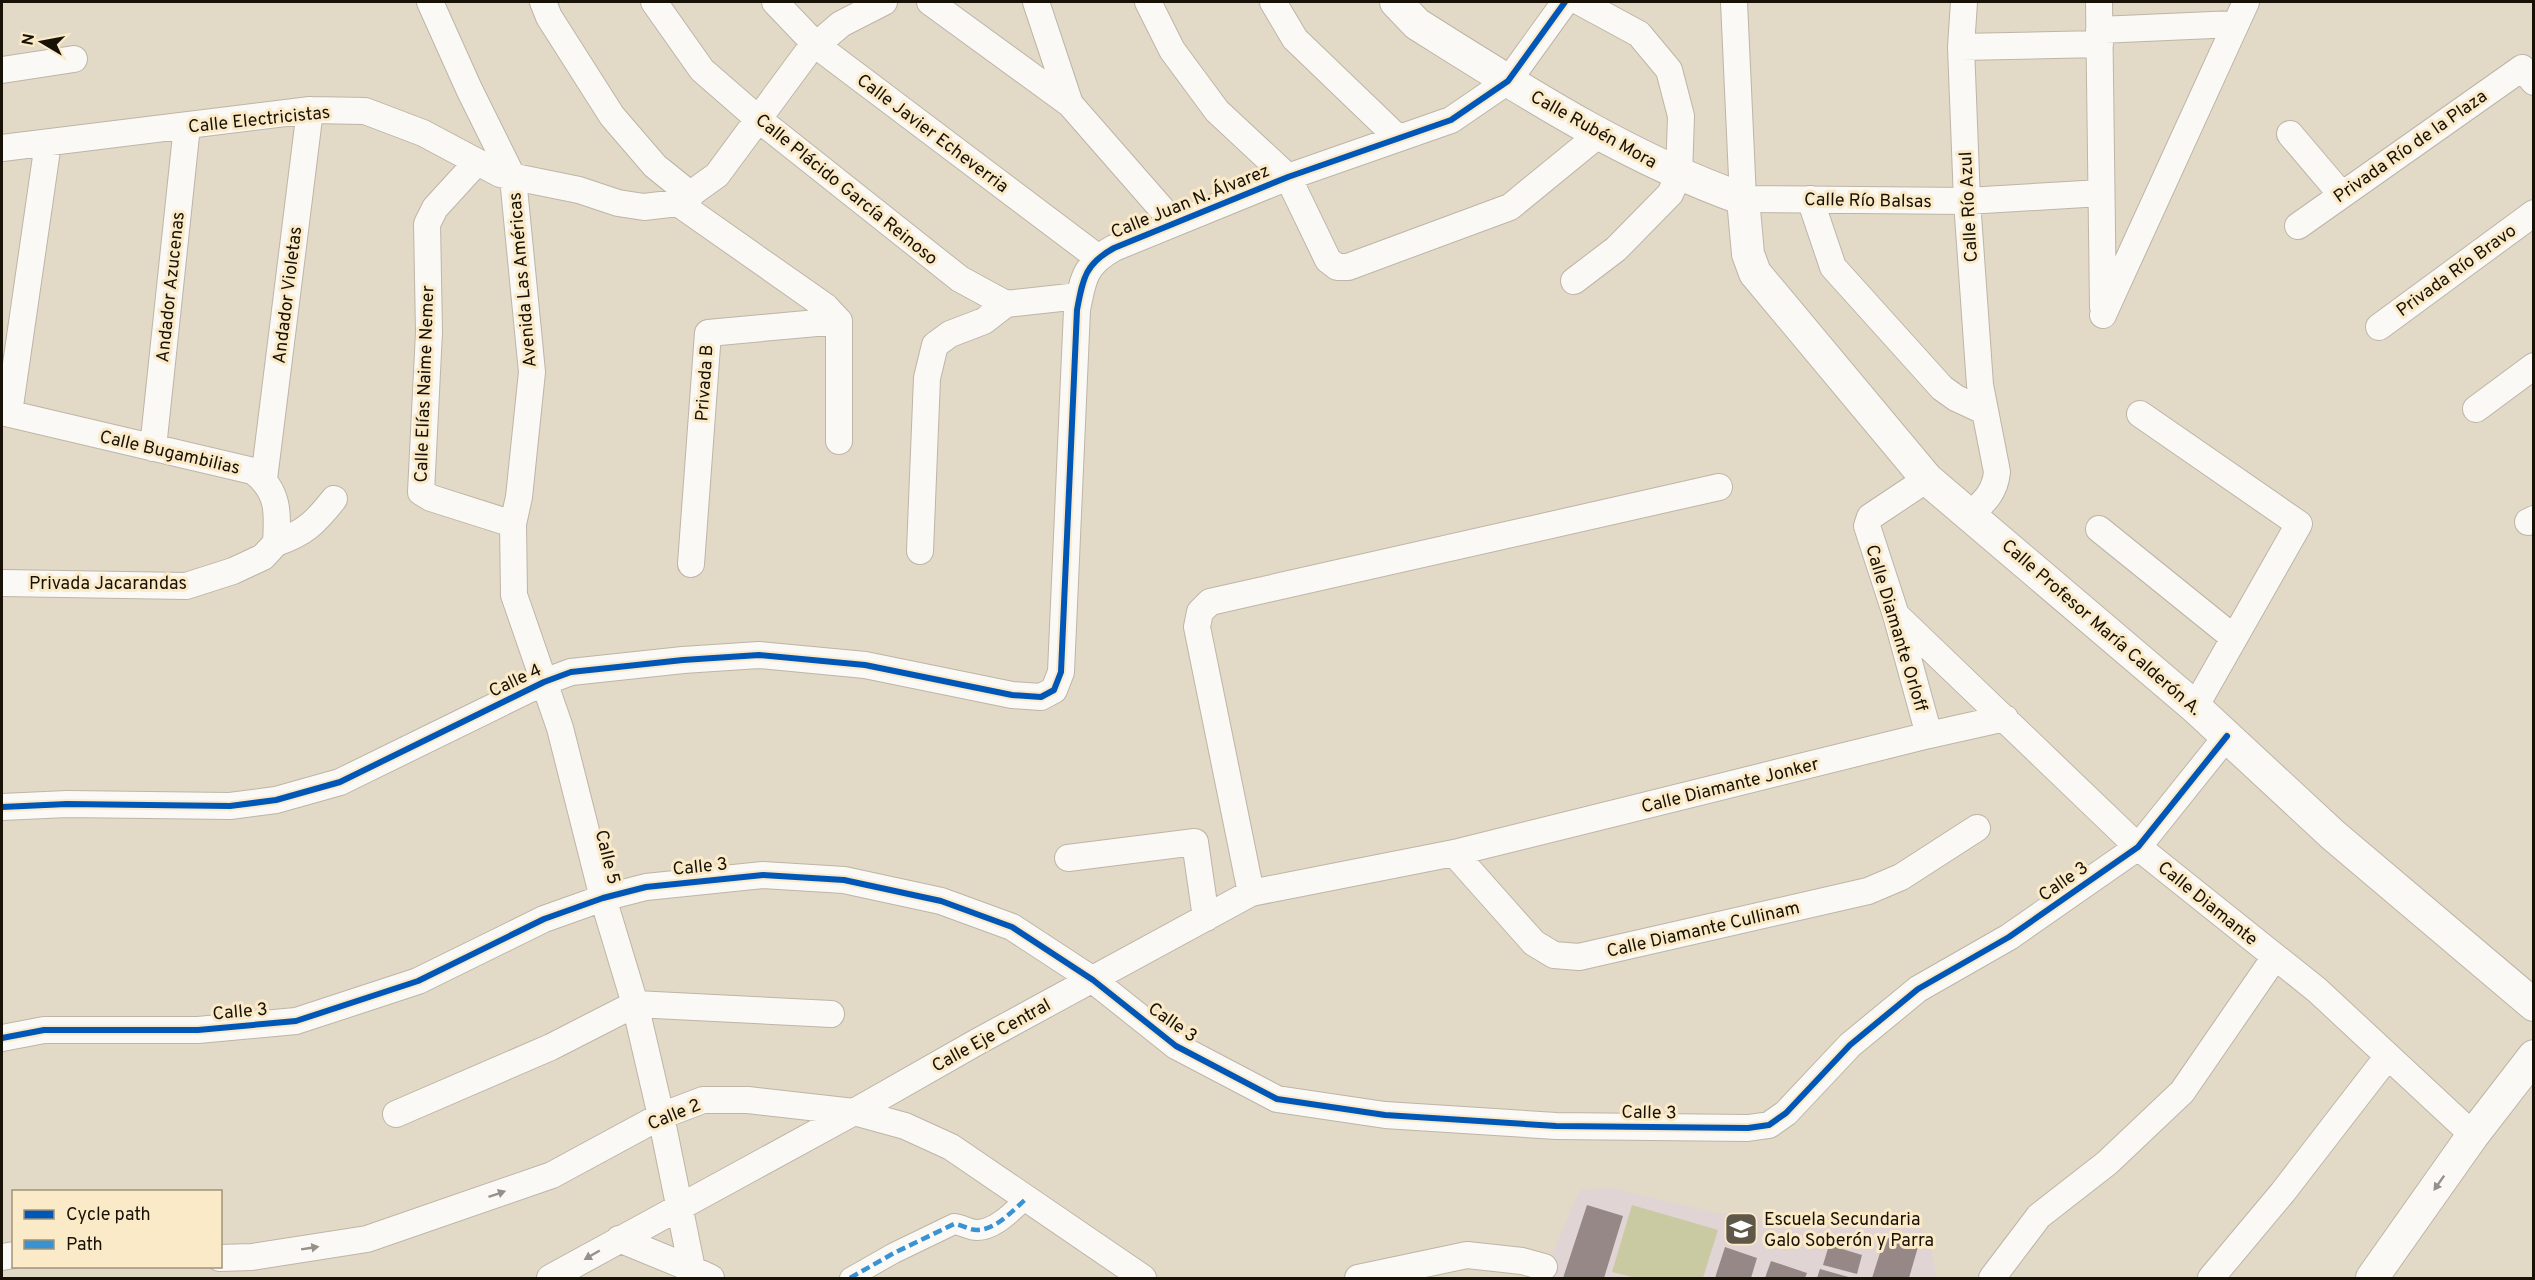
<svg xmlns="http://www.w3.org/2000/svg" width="2535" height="1280" font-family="Overpass,sans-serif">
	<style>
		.education { fill: #e1d4d4 }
		.green { fill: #c9caa1 }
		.building { fill: #958887 }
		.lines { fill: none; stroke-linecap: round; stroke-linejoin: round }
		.pedestrian-casing { stroke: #bdb5a7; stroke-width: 22 }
		.minor-casing { stroke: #bdb5a7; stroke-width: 28 }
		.tertiary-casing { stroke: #bdb5a7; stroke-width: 34 }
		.pedestrian { stroke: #fbf9f6; stroke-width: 20 }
		.minor { stroke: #fbf9f6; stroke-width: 26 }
		.tertiary { stroke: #fbf9f6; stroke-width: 32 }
		.quiet { stroke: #3992d1; stroke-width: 4.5; stroke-dasharray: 9 4.5; stroke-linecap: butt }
		.cycleway-casing { stroke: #fbeac7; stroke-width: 10 }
		.cycleway { stroke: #0057b8; stroke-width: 6 }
		.oneway { fill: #95918a }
		.labels { text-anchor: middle; stroke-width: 6; stroke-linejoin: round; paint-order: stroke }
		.street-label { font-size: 18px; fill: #181206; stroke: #fbeac7 }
		.poi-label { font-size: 18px; fill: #181206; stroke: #fbeac7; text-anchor: start }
	</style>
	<rect width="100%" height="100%" fill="#e2d9c6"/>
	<path class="education" d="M1611,1188L1711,1212L1773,1220L1839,1222L1899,1210L1928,1236L1937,1278H1547L1554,1249L1580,1190Z"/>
	<path class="green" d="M1632,1205L1718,1230L1703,1278H1636L1612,1272Z"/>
	<path class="building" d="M1587,1205L1623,1216L1604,1278H1563Z
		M1885,1237L1918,1247L1909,1278H1872Z
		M1829,1245L1862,1255L1857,1274L1823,1265Z
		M1725,1247L1757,1258L1751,1278H1715Z
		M1771,1261L1807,1273L1805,1278H1765Z
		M1820,1269L1852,1278H1817Z"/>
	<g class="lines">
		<g class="pedestrian-casing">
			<path id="pedestrian" d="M850,1278L894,1253L954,1224C963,1225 969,1230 977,1230C996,1230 1013,1210 1026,1199"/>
		</g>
		<g class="minor-casing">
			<path id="minor" d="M430,2L469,89L513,178L532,372L519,497L513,524L514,595L560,728L603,898L635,1004L661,1116L692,1269
				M543,2L549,17L612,116L655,166L691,195
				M654,2L702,70L757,118L960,279L1006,304L1079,296
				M775,2L816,45L1097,257
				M930,2L1070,104
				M1036,2L1070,104L1174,223
				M1148,2L1172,50L1217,111L1288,177L1328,260L1337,267H1348L1510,207L1598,135
				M1273,2L1295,39L1398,138
				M1734,2L1743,199L1967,201L2101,193
				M1964,2L1961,47L1967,201L1980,385L1997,472C1995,492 1985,501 1971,514
				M2099,2L2103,307
				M2099,30L2235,24
				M1961,47L2100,44
				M2,70L74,59
				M2290,134L2341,194
				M2,148L310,110L365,111L423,133L500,174L579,190L618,203L644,207L678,203L717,175L807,53L841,24L884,2
				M477,162L435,208L427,224L429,332L421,492L431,498L513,524
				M1810,199L1833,267L1942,388L1956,398L1984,411
				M678,203L826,307L839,321V441
				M2298,226L2522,68L2534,82
				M1574,281L1616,249L1670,194L1679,175L1681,116L1669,70L1639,34L1580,2
				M2103,315L2246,2
				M2379,327L2534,213
				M2476,409L2534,366
				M2,412L253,471C279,491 278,512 276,543
				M9,413L48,143
				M2140,414L2299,524L2195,707
				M153,448L187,126
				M264,479L310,110
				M1927,479L1870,517L1867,526L1896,615L1929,735
				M2528,522L2534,519
				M2099,529L2234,638
				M276,543C305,533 315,523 334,499
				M920,551L927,378L935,345L950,334L984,321L1006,304
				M691,564L708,333L839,321
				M2,583L186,586L233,571L263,557L276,543
				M1896,615L2138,847L2317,990L2473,1135
				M2,807L67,804L230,806L276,800L340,782L544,682L571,672L683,660L759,655L865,665L1012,695L1041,697L1054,690L1061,672L1077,310C1083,278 1085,264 1114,248L1288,177L1451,120L1508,81L1565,2
				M1454,853L1534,943L1554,955L1579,957L1868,891L1901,877L1977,828
				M1068,858L1195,842L1206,918
				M1251,893L1197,627L1200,612L1210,602L1719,487
				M2,1038L44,1030H198L296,1021L418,981L544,919L603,898L646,887L763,875L844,880L941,901L1012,927L1093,980L1176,1046L1277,1099L1385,1115L1556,1126L1748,1128L1769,1125L1786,1113L1850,1045L1918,989L2009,937L2138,847L2227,736
				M396,1114L551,1047L635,1004L831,1014
				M619,1239L692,1269L711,1278
				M2,1257L14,1255
				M220,1258L252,1257L367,1239L552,1175L661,1116L703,1100H748L854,1112L905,1126L951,1147L1143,1278
				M550,1278L854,1112L977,1042L1251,893L1454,853L1929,735L2005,718
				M1358,1278L1467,1255L1522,1261L1544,1267
				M1992,1278L2039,1216L2107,1163L2182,1092L2275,957
				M2211,1278L2283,1192L2388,1056"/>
		</g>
		<g class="tertiary-casing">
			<path id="tertiary" d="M1396,2L1417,24C1522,90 1625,157 1743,199L1748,254L1755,273L1927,479L2195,707L2333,835L2534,1005
				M2372,1278L2473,1135L2534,1056"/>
		</g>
		<use href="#pedestrian" class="pedestrian"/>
		<use href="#minor" class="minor"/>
		<use href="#tertiary" class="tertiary"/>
		<path class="quiet" d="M850,1278L894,1253L954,1224C963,1225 969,1230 977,1230C996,1230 1013,1210 1026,1199"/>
		<g class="cycleway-casing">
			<path id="cycleway" d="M2,807L67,804L230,806L276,800L340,782L544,682L571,672L683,660L759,655L865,665L1012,695L1041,697L1054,690L1061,672L1077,310C1083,278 1085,264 1114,248L1288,177L1451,120L1508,81L1565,2
				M2,1038L44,1030H198L296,1021L418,981L544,919L603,898L646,887L763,875L844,880L941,901L1012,927L1093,980L1176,1046L1277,1099L1385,1115L1556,1126L1748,1128L1769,1125L1786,1113L1850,1045L1918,989L2009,937L2138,847L2227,736"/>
		</g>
		<use href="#cycleway" class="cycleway"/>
	</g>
	<defs><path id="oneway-solid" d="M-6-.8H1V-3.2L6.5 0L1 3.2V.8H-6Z" transform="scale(1.5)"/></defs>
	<g class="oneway">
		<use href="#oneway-solid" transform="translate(2439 1183) rotate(125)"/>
		<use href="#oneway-solid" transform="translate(497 1194) rotate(-19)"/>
		<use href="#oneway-solid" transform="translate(310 1248) rotate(-9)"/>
		<use href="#oneway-solid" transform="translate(592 1255) rotate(150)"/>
	</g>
	<defs>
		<g id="school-square" transform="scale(1.725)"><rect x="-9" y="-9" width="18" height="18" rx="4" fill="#5f5849" stroke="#fbeac7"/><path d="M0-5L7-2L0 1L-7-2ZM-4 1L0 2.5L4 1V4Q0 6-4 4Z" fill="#fff"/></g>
	</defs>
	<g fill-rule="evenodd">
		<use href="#school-square" x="1741" y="1229"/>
	</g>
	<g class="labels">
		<g class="street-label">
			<text transform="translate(259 119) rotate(-6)" y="6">Calle Electricistas</text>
			<text transform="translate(1594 129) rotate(29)" y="6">Calle Rubén Mora</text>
			<text transform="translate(933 133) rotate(37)" y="6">Calle Javier Echeverria</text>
			<text transform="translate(2410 146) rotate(-35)" y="6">Privada Río de la Plaza</text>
			<text transform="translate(847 189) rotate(39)" y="6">Calle Plácido García Reinoso</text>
			<text transform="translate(1868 200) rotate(1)" y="6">Calle Río Balsas</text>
			<text transform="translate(1190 201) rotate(-22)" y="6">Calle Juan N. Álvarez</text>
			<text transform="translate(1968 207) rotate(-93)" y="6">Calle Río Azul</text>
			<text transform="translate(2456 270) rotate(-36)" y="6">Privada Río Bravo</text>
			<text transform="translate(522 280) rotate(-95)" y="6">Avenida Las Américas</text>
			<text transform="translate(170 287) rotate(-84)" y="6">Andador Azucenas</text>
			<text transform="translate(287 295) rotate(-83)" y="6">Andador Violetas</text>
			<text transform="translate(704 383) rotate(-86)" y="6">Privada B</text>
			<text transform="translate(424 384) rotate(-88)" y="6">Calle Elías Naime Nemer</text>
			<text transform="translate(170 452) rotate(13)" y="6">Calle Bugambilias</text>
			<text x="108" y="589">Privada Jacarandas</text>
			<text transform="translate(2102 627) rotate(41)" y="6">Calle Profesor María Calderón A.</text>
			<text transform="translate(1897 628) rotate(73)" y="6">Calle Diamante Orloff</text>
			<text transform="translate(515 680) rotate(-25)" y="6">Calle 4</text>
			<text transform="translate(1730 785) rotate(-14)" y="6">Calle Diamante Jonker</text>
			<text transform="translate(608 857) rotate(76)" y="6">Calle 5</text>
			<text transform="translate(700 866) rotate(-6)" y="6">Calle 3</text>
			<text transform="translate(2063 881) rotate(-35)" y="6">Calle 3</text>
			<text transform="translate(2208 903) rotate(39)" y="6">Calle Diamante</text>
			<text transform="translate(1703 929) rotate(-13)" y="6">Calle Diamante Cullinam</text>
			<text transform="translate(240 1011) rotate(-5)" y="6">Calle 3</text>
			<text transform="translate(1173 1022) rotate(35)" y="6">Calle 3</text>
			<text transform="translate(991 1035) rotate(-29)" y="6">Calle Eje Central</text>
			<text transform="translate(1649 1112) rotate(1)" y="6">Calle 3</text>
			<text transform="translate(674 1114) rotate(-22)" y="6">Calle 2</text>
		</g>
		<g class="poi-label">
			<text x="1764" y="1225">Escuela Secundaria<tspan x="1764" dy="21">Galo Soberón y Parra</tspan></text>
		</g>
	</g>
	<rect width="2535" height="1280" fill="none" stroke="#181206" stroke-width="6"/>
	<rect x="12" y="1190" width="210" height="78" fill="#fbeac7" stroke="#a0947a" stroke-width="1.5"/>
	<rect x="24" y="1210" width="30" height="9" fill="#0057b8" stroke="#a0947a" stroke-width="1.5"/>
	<text x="66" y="1220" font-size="18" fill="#181206">Cycle path</text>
	<rect x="24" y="1240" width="30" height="9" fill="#3992d1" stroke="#a0947a" stroke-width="1.5"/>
	<text x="66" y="1250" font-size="18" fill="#181206">Path</text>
	<g transform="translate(42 42) rotate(280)" stroke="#fbeac7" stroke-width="4.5" paint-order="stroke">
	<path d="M0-4.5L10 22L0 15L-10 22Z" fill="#181206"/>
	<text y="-9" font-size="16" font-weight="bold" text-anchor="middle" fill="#181206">N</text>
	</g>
</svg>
